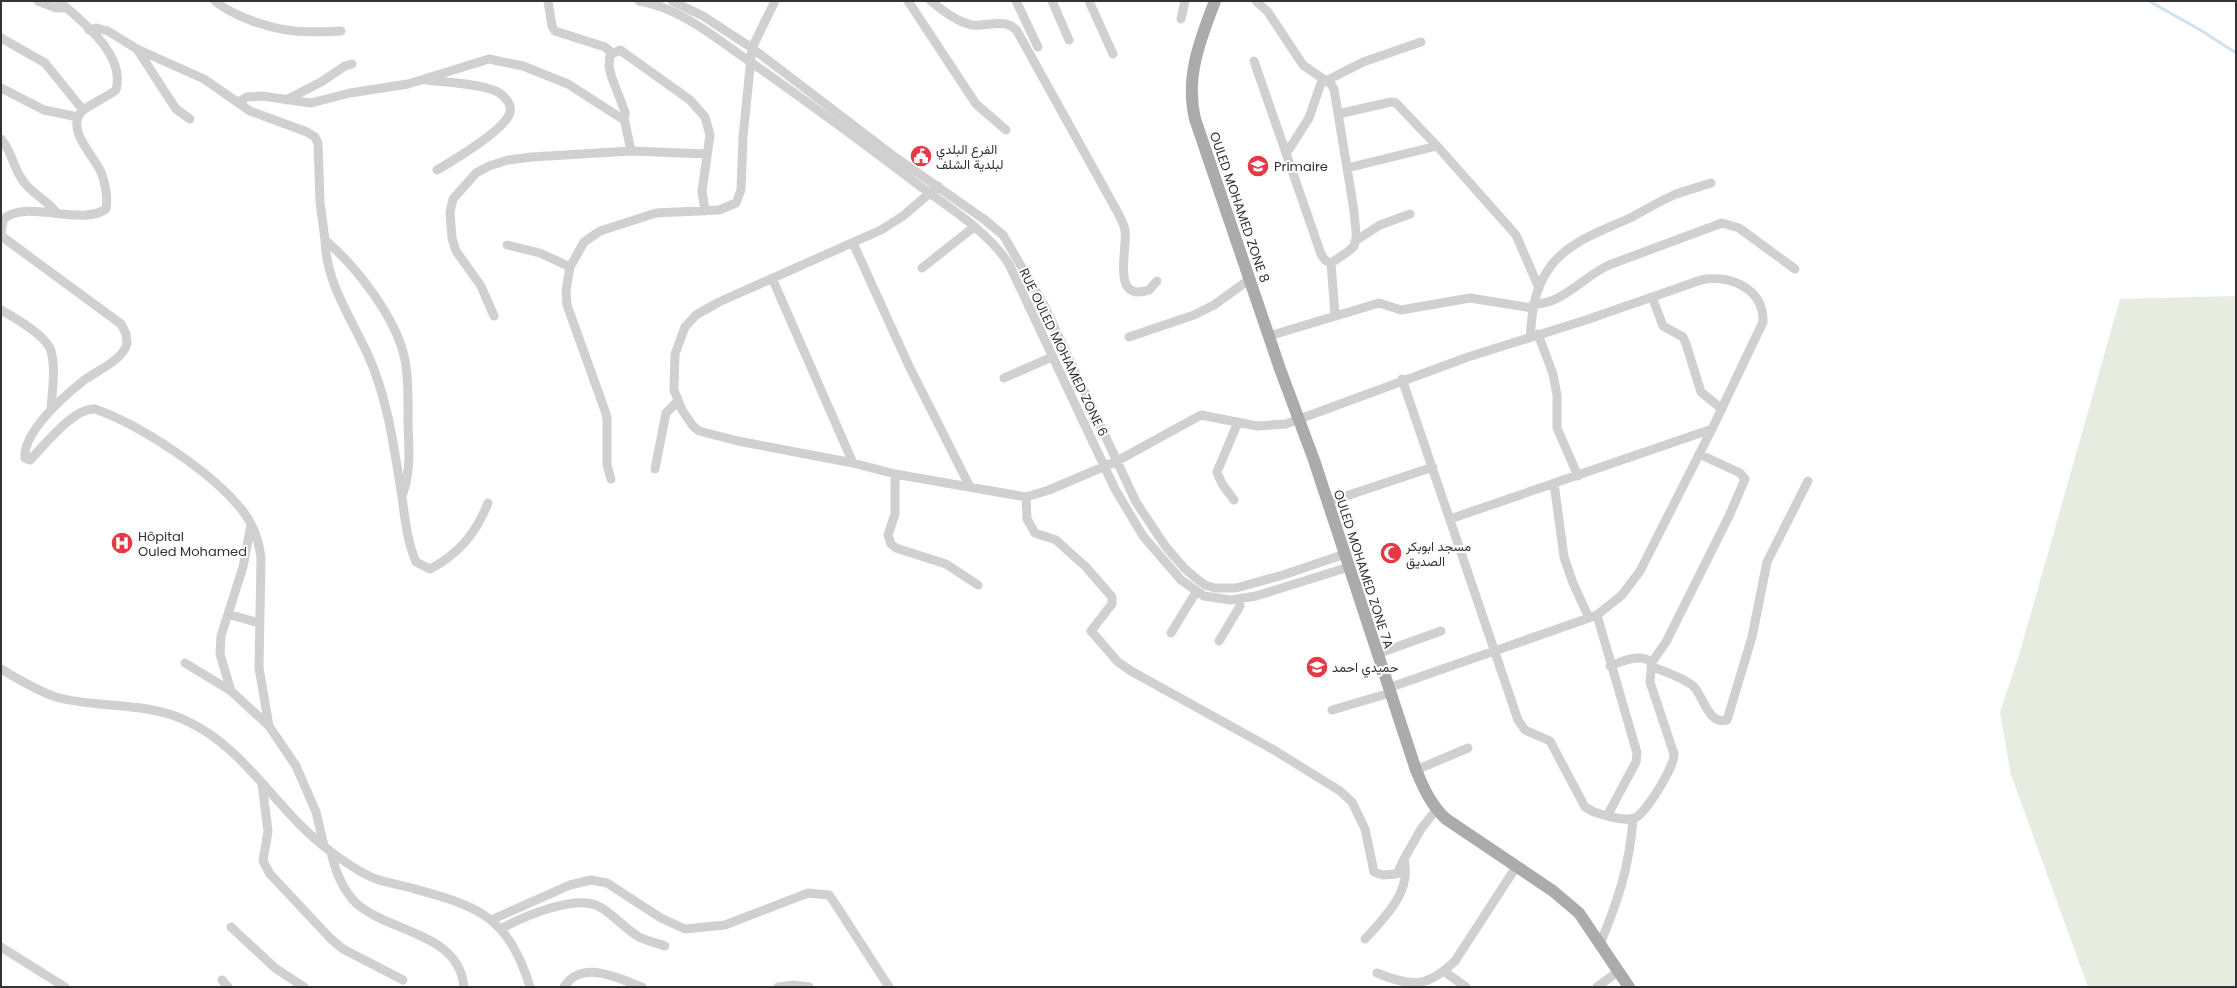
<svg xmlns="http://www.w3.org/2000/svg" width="2237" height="988" font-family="Poppins,Vazirmatn,sans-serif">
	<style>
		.green { fill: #e6ecdf }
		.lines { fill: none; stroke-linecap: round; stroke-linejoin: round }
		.stream { stroke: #cfe2ee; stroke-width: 3 }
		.minor { stroke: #d0d0d0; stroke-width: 9 }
		.major { stroke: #ababab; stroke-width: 12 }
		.labels { text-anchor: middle; stroke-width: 4; stroke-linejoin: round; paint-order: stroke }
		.poi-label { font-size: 13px; fill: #333; stroke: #fff; text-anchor: start }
		.street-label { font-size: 13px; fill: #333; stroke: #fff }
	</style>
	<rect width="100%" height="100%" fill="#fff"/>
	<path class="green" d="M2236,296V987H2088L2011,775L2000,712L2019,655L2120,299Z"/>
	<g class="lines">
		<path class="stream" d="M2149,1L2202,31L2236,53"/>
		<path class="minor" d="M38,1L56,8H66
			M59,1C82,22 126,54 116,90C107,97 87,106 82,111C65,129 94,156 101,172C105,183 108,198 106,209C81,227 22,198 3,220L1,233L4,238L121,324L126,334L127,344C122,361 96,371 83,381C64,396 23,432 25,458L30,460C44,446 74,407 95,409C141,425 213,473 242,510C253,524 259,541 261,558L259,668L269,726
			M215,1C225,10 237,15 250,20C285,33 305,33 341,31
			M548,1L552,26L555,31L605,47L612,53
			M639,1C681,8 715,38 749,61C805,100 859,140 913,181C946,206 986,229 1009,264L1115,489L1143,536L1181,580L1204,596L1231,600L1256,596L1349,567
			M672,1L703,16L752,48L895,157L985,220L1003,235L1044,305L1136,502L1166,547L1185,569L1197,579L1205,585L1215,588H1236L1283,575L1345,554
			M908,1L976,104L1006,130
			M931,1C942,10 957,22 972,25C987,27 1006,17 1017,31L1118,213C1120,218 1124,224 1125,230C1128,249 1110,303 1149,290L1157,281
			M1016,1L1038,47
			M1052,1L1069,40
			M1089,1L1113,54
			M1256,1L1268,12L1303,65L1326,81L1363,62L1421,42
			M1181,19L1185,1
			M89,30L96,28L108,31L137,49L204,79L250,111L307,132L315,137L318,143L320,202L325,240C357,267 397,319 405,360C409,381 408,403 408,424C409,450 411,472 402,496
			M1,38L45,63L83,110
			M137,49L176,109L190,119
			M1254,61L1321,254L1325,260L1331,263
			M427,80C449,83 475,83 496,91C504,95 514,105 509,115C501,132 454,160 437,170
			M1,88L44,110L78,117
			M286,100L321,82L345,66L352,64
			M238,102L247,97L262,96L311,103L350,93L408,84L489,59L523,66L568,84L621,118L625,116V112L612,78L609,67L610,55L620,50L690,100L705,117L710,135L702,191L705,211
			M1338,114L1391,102L1396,103L1437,146
			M624,118L631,151
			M1,139C12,151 13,168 23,181C32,194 46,199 57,213
			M1286,154L1309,118L1321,83L1329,81L1334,89L1347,168L1437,146L1516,235L1539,288
			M938,186L903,216L881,230L719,302L696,315L685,327L675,354L674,390L682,410L693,426L699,431L738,441L853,463L895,474L1026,497L1049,490L1117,461L1201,415L1257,426L1286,424L1468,357L1586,320L1701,280C1729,274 1764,288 1763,322L1712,429L1640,571L1622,595L1597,615L1589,618L1388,688
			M325,240C326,282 350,316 367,353C388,398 394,448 402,497C405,519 407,541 416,562L430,569C459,554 476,533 488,503
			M1355,241L1380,225L1410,214
			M853,243L909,366L970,487
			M507,245L540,253L570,267
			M922,268L974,227
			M772,278L853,463
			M1652,297L1663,326L1683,337L1686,344L1701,392L1722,409
			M1533,304C1562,305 1584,276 1609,265L1722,223L1739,228L1795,269
			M1,310C15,318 46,335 51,351C56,369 52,392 51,410
			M1335,315L1331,263C1338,258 1348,253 1354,246C1360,239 1349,180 1347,168
			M494,316L481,286L456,251L452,238L450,212L453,199L476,173L489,166L508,160L532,157L631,151L707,154
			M1538,334L1553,374L1557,395V428L1578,476
			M1269,336L1379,303L1401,310L1470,298L1532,308
			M1129,337L1194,315L1214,305L1250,279
			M1530,337C1532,313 1534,290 1548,270C1566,242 1602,231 1630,218C1645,210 1660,201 1676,194C1687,190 1699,187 1711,183
			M1004,378L1052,357
			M1402,379L1518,720L1525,730L1550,741L1585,807L1594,812L1607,816L1636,762L1637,753L1597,615
			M655,469L666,413L678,401
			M895,474V514L888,535L891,544L896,548L946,564L978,585
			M611,479L607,465V417L604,408L567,305L566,291L570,267L584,242L600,231L656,213L719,210L736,203L741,190L743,137L752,48L775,1
			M1554,483L1564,557L1573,583L1589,618
			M1026,497L1027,519L1035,533L1056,540L1086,567L1112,597V604L1091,631L1118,662L1131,671L1274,750L1340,791L1352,802L1365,829L1374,872L1383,875L1397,874L1404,859
			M1234,500L1222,484L1217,472L1238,422
			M1328,502L1433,467
			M1450,519L1712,429
			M251,525L243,567L221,636L220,654L231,691L269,726L296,766L316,812L324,846
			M228,614L259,623
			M1171,633L1196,592
			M1219,641L1240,606V600
			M1377,654L1441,631
			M185,663L231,691
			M1610,666C1623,661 1639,653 1652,662
			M1651,666C1662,671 1688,679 1695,688C1704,699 1709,725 1727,720L1752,637L1767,562L1808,481
			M1,669C18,679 37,691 56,697C98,709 146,701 187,721C247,749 277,812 330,851C342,860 356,870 371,877C382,882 396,884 408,887C476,906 507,913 530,987
			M1332,710L1390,693
			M1416,770L1468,748
			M262,784L268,831L263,861L270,874L331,939L343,949L403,980
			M1607,816C1616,818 1627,821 1635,818C1646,813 1675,766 1674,754L1650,682L1652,662L1666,642L1730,514L1745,479L1740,473L1699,454
			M331,852C335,870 342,889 356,903C389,933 459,932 464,987
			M491,920L570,885L591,880L607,883L661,918L685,929L725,925L808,893L829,895L834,902L889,987
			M231,927L275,968L304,987
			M501,929C522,917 577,893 600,907C614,915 625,929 639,937C647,941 657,943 665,946
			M1365,939C1385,917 1412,892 1404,859L1421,829L1436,810
			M1600,944C1618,901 1630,865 1633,818
			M1,947L65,987
			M1445,972L1466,987
			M1377,973C1412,987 1427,988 1455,961L1516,867
			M222,980L228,987
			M564,987C582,959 618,978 642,987
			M778,987L794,985L809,987
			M1597,987L1619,971"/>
		<path class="major" d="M1215,1C1200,40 1185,77 1195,119L1280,369L1314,460L1416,770C1424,789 1431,805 1446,819L1553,891L1579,913L1629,987"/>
	</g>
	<defs>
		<g id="civic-disc" transform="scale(1.15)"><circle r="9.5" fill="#e63946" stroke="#fff"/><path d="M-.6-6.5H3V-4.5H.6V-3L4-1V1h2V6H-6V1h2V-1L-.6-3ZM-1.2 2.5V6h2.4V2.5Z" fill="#fff"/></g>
		<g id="school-disc" transform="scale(1.15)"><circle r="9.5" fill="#e63946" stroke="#fff"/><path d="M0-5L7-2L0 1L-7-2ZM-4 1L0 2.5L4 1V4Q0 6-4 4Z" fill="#fff"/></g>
		<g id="hospital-disc" transform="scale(1.15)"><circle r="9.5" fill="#e63946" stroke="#fff"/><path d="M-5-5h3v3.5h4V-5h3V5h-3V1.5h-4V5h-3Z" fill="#fff"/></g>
		<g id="mosque-disc" transform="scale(1.15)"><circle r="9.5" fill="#e63946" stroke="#fff"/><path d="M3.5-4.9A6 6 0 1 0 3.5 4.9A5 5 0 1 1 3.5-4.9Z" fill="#fff"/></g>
	</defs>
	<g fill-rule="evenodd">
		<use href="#civic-disc" x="921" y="156"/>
		<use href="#school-disc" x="1258" y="166"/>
		<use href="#hospital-disc" x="122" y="543"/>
		<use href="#mosque-disc" x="1391" y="553"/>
		<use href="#school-disc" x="1317" y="667"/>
	</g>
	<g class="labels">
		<g class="poi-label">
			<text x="936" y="154">الفرع البلدي<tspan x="936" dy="15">لبلدية الشلف</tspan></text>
			<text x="1274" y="171">Primaire</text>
			<text x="138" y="541">Hôpital<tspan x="138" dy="15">Ouled Mohamed</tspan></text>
			<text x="1406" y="551">مسجد ابوبكر<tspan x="1406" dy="15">الصديق</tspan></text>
			<text x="1332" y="672">حميدي احمد</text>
		</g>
		<g class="street-label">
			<text transform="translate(1240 207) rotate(71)" y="5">OULED MOHAMED ZONE 8</text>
			<text transform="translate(1064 352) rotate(64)" y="5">RUE OULED MOHAMED ZONE 6</text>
			<text transform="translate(1364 569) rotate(72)" y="5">OULED MOHAMED ZONE 7A</text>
		</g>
	</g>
	<rect width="2237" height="988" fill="none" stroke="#333333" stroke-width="4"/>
</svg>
